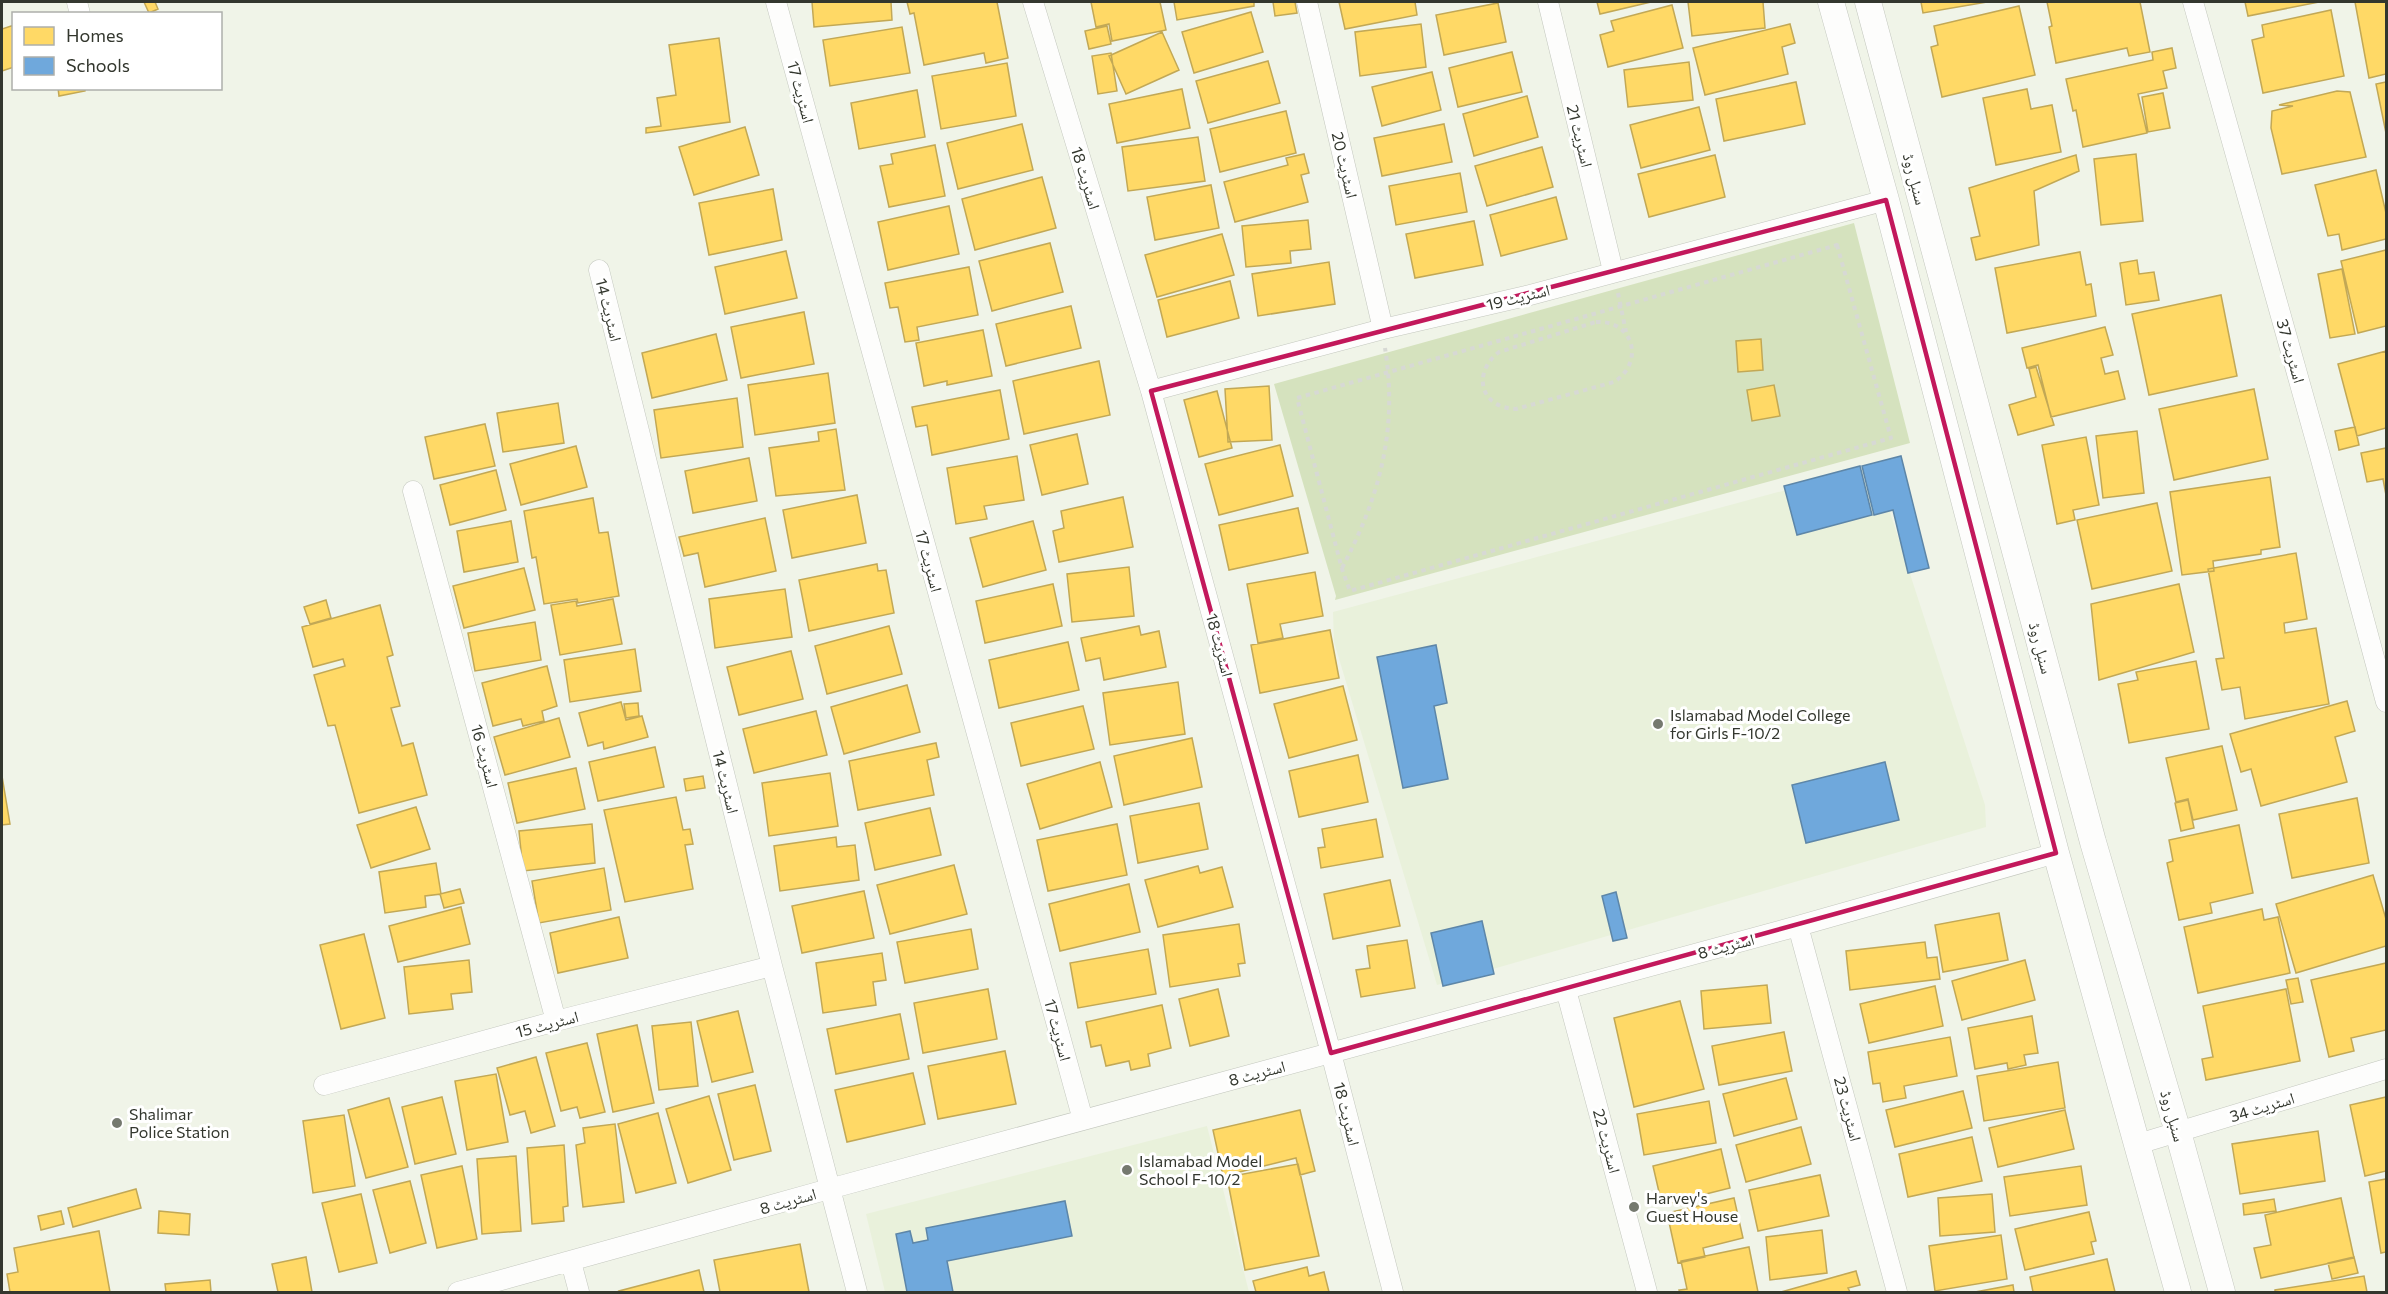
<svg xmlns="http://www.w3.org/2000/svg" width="2388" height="1294" font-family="Commissioner,'Noto Naskh Arabic',sans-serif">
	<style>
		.built { fill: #e9f1db }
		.green { fill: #d5e2be }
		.homes { fill: #ffd966; stroke: #c2a855; stroke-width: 1.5 }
		.schools { fill: #6fa8dc; stroke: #5d86a8; stroke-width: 1.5 }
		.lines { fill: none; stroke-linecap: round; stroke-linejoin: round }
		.minor-casing { stroke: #c3c7be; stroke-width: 21 }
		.tertiary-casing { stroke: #c3c7be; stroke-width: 27 }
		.path { stroke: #d7d9d4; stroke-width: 4; stroke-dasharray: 4.5 4.5; stroke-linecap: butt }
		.minor { stroke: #fdfdfc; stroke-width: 20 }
		.tertiary { stroke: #fdfdfc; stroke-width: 26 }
		.marked { fill: none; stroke: #c2185b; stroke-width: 4.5; stroke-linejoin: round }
		.poi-dot { fill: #75796f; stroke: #fff; stroke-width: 2 }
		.labels { text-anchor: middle; stroke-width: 6; stroke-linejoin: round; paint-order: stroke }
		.street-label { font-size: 16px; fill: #33372e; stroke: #fff }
		.poi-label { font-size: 16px; fill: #33372e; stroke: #fff; text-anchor: start }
	</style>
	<rect width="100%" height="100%" fill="#f0f4e8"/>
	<path class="built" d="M1875,466L1985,805L1986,827L1437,985L1334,642L1333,612Z
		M1207,1126L1249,1292H885L866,1214Z"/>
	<path class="green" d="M1854,223L1910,443L1335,600L1336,596L1274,384Z"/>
	<path class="homes" d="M144,2H155L158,9L149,13Z
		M812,2H891L892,20L814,27Z
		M907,2H997L1008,58L986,63L984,53L924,65L914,13L910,14Z
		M1091,2H1160L1166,30L1112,41L1109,24L1096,27Z
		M1174,2H1254V6L1177,20Z
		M1273,2H1295L1297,13L1275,16Z
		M1339,2H1415L1417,15L1345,29Z
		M1597,2H1651L1600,14Z
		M1688,2H1763L1765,28L1692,36Z
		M1921,2H1987L1923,13Z
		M2047,2H2140L2150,52L2129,56L2127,48L2056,63L2049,27L2052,26Z
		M2245,2H2319L2248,16Z
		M2355,2H2386V74L2369,78Z
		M1498,3L1506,42L1444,55L1436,15Z
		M1672,5L1683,48L1608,67L1600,35L1614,31L1611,21Z
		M2019,6L2035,75L1942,97L1931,47L1938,45L1934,26Z
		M2331,10L2344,76L2263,93L2252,40L2264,37L2262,25Z
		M1251,12L1263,52L1194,73L1182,32Z
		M1421,24L1426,67L1360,76L1355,32Z
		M1790,24L1795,43L1782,47L1788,74L1705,95L1693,48Z
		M14,25V67L2,71V29Z
		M1107,26L1111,44L1089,49L1085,31Z
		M902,27L910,73L830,86L823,40Z
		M1162,32L1179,70L1126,94L1109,56Z
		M719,38L730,122L646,133V128L661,126L657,98L676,95L669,45Z
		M2172,48L2176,68L2163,71L2167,88L2138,94L2147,133L2083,147L2076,110L2073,111L2066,79L2153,60L2152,52Z
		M1512,52L1522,92L1458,107L1449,68Z
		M1111,53L1117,91L1098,94L1092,56Z
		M1268,61L1280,103L1208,123L1196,81Z
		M1689,62L1693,100L1628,107L1624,70Z
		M1007,63L1016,116L941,129L932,76Z
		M1432,72L1441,110L1382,126L1372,87Z
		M1796,82L1805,124L1724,141L1716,99Z
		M2386,82V133L2376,84Z
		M58,88H85V91L59,96Z
		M1182,89L1190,128L1117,143L1109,104Z
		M2027,89L2031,109L2052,105L2061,152L1996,165L1983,98Z
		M917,90L925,137L859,149L851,103Z
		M2337,91L2350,92L2366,157L2282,174L2271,128L2272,111L2293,106L2279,105Z
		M2163,93L2170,128L2148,132L2142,97Z
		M1527,96L1538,137L1474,156L1463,114Z
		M1699,107L1710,150L1641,168L1630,125Z
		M1286,111L1296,153L1220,172L1210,129Z
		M1022,124L1033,170L958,189L947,143Z
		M1444,124L1452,162L1382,176L1374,138Z
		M745,127L759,175L694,195L679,147Z
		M1198,137L1205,181L1128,191L1122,147Z
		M935,145L945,196L889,207L880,166L893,164L891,154Z
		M1542,147L1553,187L1487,206L1475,166Z
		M1304,154L1309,173L1301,175L1308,202L1235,222L1224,182L1288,165L1286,158Z
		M2136,154L2143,221L2101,225L2094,159Z
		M1715,155L1725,197L1649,217L1638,174Z
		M2076,155L2079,171L2034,191L2039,245L1976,260L1971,238L1980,236L1969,188Z
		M2376,170L2386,213V239L2342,250L2339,234L2328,236L2315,185Z
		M1460,173L1467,212L1396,225L1389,186Z
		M1042,177L1056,228L975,250L962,199Z
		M1211,185L1219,228L1155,240L1147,197Z
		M773,189L782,240L709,255L699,203Z
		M1556,197L1567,239L1501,256L1490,215Z
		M949,206L959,254L888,270L878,222Z
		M1308,220L1311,249L1290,251L1291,263L1246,267L1242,226Z
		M1474,221L1483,265L1415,278L1406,234Z
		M1222,234L1234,275L1157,297L1145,255Z
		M1050,243L1063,292L992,311L979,261Z
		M2386,250V326L2358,333L2341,261Z
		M786,251L797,298L725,314L715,267Z
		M2080,252L2086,285L2091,284L2096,316L2007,333L1995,268Z
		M2137,260L2139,274L2154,272L2159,300L2126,305L2120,263Z
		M1329,262L1335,304L1258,316L1252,274Z
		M969,267L978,315L917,327L919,340L905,342L898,307L890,308L885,283Z
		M2342,269L2355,334L2330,338L2318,274Z
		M1230,281L1239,318L1167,337L1158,300Z
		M2221,295L2237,376L2149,395L2132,314Z
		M1071,306L1081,348L1006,366L996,324Z
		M804,312L814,364L741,378L731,327Z
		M2105,327L2113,355L2101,358L2105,374L2118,371L2125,399L2051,417L2038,365L2027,368L2022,348Z
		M983,330L992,376L947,385V381L924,386L916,343Z
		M716,334L727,380L652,398L642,353Z
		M1761,339L1763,370L1738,372L1736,341Z
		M2386,351V428L2357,436L2338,364Z
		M1099,361L1110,415L1024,434L1013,381Z
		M2036,367L2054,425L2018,435L2009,405L2036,397L2029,369Z
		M828,373L835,423L755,435L748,385Z
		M1774,385L1780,416L1752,421L1747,390Z
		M1269,386L1272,440L1228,442L1225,389Z
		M2254,389L2268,459L2174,480L2159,409Z
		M1000,390L1009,439L932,455L927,425L916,427L912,407Z
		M1217,391L1232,448L1199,457L1184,400Z
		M737,398L743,447L661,458L654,410Z
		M558,403L564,443L503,452L497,413Z
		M485,424L495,466L434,479L425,437Z
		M2355,427L2359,445L2339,450L2335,431Z
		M836,429L845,490L776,496L769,448L819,441L818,432Z
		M2137,431L2144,493L2103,498L2096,436Z
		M1077,434L1088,484L1042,495L1030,445Z
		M2086,437L2099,505L2073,510L2075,520L2057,524L2042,445Z
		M1280,445L1293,496L1219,515L1205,464Z
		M576,446L587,487L521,505L510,464Z
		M2386,448V495L2383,479L2367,482L2361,453Z
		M1017,456L1024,500L984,506L987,519L956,524L947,468Z
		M749,458L757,501L693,513L685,471Z
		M496,470L506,510L450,525L440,485Z
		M2270,477L2280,547L2261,550V554L2213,561L2214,571L2182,575L2170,492Z
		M857,495L866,543L792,558L783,510Z
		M1123,497L1133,547L1059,562L1053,531L1064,528L1061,511Z
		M593,498L599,533L608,532L619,596L578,603L577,599L544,604L536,557L532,558L524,511Z
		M2157,503L2172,571L2092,589L2077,520Z
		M1298,508L1308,553L1229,570L1219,525Z
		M765,518L776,571L705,587L698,553L684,556L679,537Z
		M511,521L518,562L464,572L457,531Z
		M1033,521L1046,570L983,587L970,538Z
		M2296,553L2307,619L2284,623L2285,633L2316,628L2329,704L2245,719L2240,687L2222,690L2216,659L2224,658L2208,569Z
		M877,564L878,571L886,570L894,613L809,631L799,580Z
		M1129,567L1134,616L1072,622L1067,574Z
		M524,568L535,610L464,628L453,586Z
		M1315,572L1323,616L1280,624L1283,638L1258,643L1247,584Z
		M1053,584L1062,626L985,643L976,601Z
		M2179,584L2194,652L2099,680L2091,604Z
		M785,589L792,637L715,648L709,599Z
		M613,599L622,644L560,655L551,605L576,601L577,606Z
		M326,600L331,618L310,624L304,607Z
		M380,605L393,655L387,657L400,706L391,708L402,746L413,743L427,795L359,813L335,725L328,726L314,675L345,666L343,659L313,667L302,627Z
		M535,622L541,660L475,671L468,633Z
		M889,626L902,674L827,694L815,646Z
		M1139,626L1141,635L1159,631L1166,667L1104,680L1100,658L1086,661L1081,638Z
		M1330,630L1339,678L1260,693L1251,645Z
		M1068,642L1079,690L999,708L989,660Z
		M635,649L641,691L570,702L564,660Z
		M791,651L803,699L739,715L727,667Z
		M2196,661L2209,729L2129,743L2118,684L2138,680L2136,672Z
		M547,666L557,706L542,711L544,721L523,726L521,719L493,726L482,683Z
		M1178,682L1185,734L1110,745L1103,693Z
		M907,685L920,732L844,754L831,707Z
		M1343,686L1357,740L1289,758L1274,704Z
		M2347,701L2355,731L2335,737L2347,782L2261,806L2251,769L2241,772L2230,734Z
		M621,702L626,720L642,716L648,737L604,749L603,742L588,746L579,713Z
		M638,703L639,716L626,718L624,704Z
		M1083,706L1094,749L1021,766L1011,723Z
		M816,711L827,755L754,773L743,729Z
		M559,718L570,757L505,775L494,737Z
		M1192,738L1202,787L1124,805L1114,756Z
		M936,743L939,757L927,760L934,795L858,810L849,761Z
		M2222,746L2237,810L2193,820L2188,799L2176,802L2166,758Z
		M655,747L664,787L598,801L589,762Z
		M1358,755L1368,802L1299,817L1289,771Z
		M1100,762L1112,807L1040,829L1027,784Z
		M576,768L585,809L517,823L508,783Z
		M830,773L838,826L769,836L762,783Z
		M2,776L10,824L2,825Z
		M703,776L705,788L686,791L684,779Z
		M676,797L683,830L690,829L693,844L685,845L693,889L625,902L604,810Z
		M2357,798L2369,863L2292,878L2279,814Z
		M2188,800L2194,828L2181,831L2175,803Z
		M1199,803L1208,849L1138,863L1130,816Z
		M416,807L430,849L371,868L357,825Z
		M930,808L941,855L875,870L865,823Z
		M1376,819L1383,857L1321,868L1318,848L1325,847L1322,829Z
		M592,824L595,863L523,871L519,831Z
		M1117,824L1127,875L1048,891L1037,840Z
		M2239,825L2253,893L2210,903L2212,913L2179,920L2167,863L2173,861L2169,840Z
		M836,837L837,847L855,845L859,880L780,891L774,846Z
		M436,863L441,894L425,896L426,907L385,913L379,872Z
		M954,865L967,914L890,934L877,885Z
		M1198,866L1200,873L1222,867L1233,907L1158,927L1145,880Z
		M604,868L611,910L539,923L532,881Z
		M2373,875L2386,919V946L2296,973L2276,904Z
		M1390,880L1400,926L1333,939L1324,894Z
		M1129,884L1140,932L1060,951L1049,904Z
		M460,889L464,903L444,908L440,894Z
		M864,891L874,938L802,953L792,906Z
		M461,907L470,944L398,962L389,926Z
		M2262,909L2264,920L2278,917L2290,973L2198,993L2184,927Z
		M1999,913L2008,960L1943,972L1935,925Z
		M619,917L628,958L558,973L550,933Z
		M1239,924L1245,963L1238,964L1240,976L1170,987L1163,935Z
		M971,929L978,969L905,983L897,942Z
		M364,934L385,1018L341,1029L320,945Z
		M1407,940L1415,988L1361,997L1356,970L1370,968L1367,946Z
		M1925,942L1927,958L1937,957L1940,979L1850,990L1846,951Z
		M1148,949L1156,994L1078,1008L1070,963Z
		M882,953L886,980L873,982L876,1005L823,1013L816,963Z
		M469,960L472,992L451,994L453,1009L409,1014L404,967Z
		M2025,960L2035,1000L1962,1020L1952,981Z
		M2386,963V1030L2351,1038L2354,1051L2329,1057L2311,980Z
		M2298,978L2303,1002L2291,1004L2286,980Z
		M1767,985L1771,1023L1704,1029L1701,991Z
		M1767,985L1771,1023L1704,1029L1701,991Z
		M1935,986L1943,1026L1869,1043L1860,1004Z
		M988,989L997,1039L923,1053L914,1003Z
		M1218,989L1229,1036L1190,1046L1179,999Z
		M2286,989L2300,1061L2206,1080L2202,1059L2213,1057L2203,1006Z
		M1680,1001L1704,1089L1634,1107L1614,1018Z
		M1680,1001L1704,1089L1634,1107L1614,1018Z
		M1162,1005L1171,1048L1148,1054L1150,1066L1131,1070L1129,1061L1106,1066L1101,1045L1091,1047L1086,1022Z
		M738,1011L753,1072L712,1082L697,1021Z
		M900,1014L909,1059L836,1074L827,1029Z
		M2032,1016L2038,1053L2024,1055L2026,1065L2008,1069L2007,1063L1975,1069L1968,1028Z
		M691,1022L698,1086L659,1090L652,1026Z
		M637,1025L654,1103L613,1112L597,1034Z
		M1784,1032L1792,1071L1719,1085L1712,1046Z
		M1784,1032L1792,1071L1719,1085L1712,1046Z
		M1950,1037L1957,1076L1904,1086L1906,1098L1883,1102L1880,1083L1873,1084L1868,1052Z
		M587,1043L605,1112L580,1118L577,1107L561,1111L546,1053Z
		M1005,1051L1016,1104L938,1119L928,1066Z
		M536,1057L555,1126L531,1133L525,1111L510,1115L497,1068Z
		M2058,1062L2065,1108L1984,1121L1977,1076Z
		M913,1073L925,1124L847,1142L835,1090Z
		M496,1074L508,1142L467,1150L455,1081Z
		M1786,1078L1797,1119L1734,1136L1723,1094Z
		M1786,1078L1797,1119L1734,1136L1723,1094Z
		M755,1085L771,1151L734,1160L718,1094Z
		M1963,1091L1972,1128L1895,1147L1886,1110Z
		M709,1096L731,1170L688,1183L666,1109Z
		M442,1097L456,1154L415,1164L402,1107Z
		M2386,1097V1171L2365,1176L2350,1105Z
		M389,1098L408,1167L366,1178L348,1110Z
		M1709,1101L1716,1143L1644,1155L1637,1114Z
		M1709,1101L1716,1143L1644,1155L1637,1114Z
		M1300,1110L1315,1171L1300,1175L1296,1158L1223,1176L1213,1130Z
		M2065,1110L2074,1149L1998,1167L1989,1128Z
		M658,1113L676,1183L636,1193L618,1124Z
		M344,1115L355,1186L313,1193L303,1121Z
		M615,1124L624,1202L583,1207L576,1145L585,1143L583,1128Z
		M1801,1127L1811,1164L1746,1182L1736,1145Z
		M2318,1131L2325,1181L2240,1194L2232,1144Z
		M1972,1137L1982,1181L1908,1197L1899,1154Z
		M564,1145L568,1206L563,1207L564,1221L532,1224L527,1148Z
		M1721,1149L1730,1188L1662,1205L1653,1166Z
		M1721,1149L1730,1188L1662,1205L1653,1166Z
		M516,1156L521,1231L482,1234L477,1159Z
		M1298,1164L1319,1256L1245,1270L1227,1177Z
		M462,1166L477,1239L437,1248L421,1175Z
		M2081,1166L2087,1205L2010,1216L2004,1177Z
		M1820,1175L1829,1216L1758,1231L1749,1190Z
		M2386,1179V1252L2381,1253L2369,1182Z
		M410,1181L426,1243L390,1253L373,1190Z
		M136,1189L141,1208L73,1227L68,1208Z
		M361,1194L377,1263L339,1272L322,1203Z
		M1992,1194L1995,1232L1940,1236L1938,1198Z
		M1734,1198L1743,1238L1703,1248L1705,1257L1678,1263L1667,1213Z
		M2341,1198L2354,1258L2261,1278L2254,1248L2271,1245L2265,1215Z
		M2274,1199L2276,1211L2244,1215L2243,1204Z
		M61,1211L64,1224L41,1230L38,1216Z
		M159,1211L190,1214L189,1235L158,1233Z
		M2089,1212L2096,1241L2091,1242L2094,1254L2025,1270L2015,1229Z
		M1822,1230L1827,1273L1770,1280L1766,1237Z
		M1822,1230L1827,1273L1770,1280L1766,1237Z
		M99,1231L110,1292H10L7,1274L18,1272L14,1248Z
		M2001,1235L2007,1279L1935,1291L1929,1246Z
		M800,1244L809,1292H720L714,1260Z
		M1749,1247L1758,1292H1680L1679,1290L1687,1289L1681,1261Z
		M1749,1247L1758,1292H1680L1679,1290L1687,1289L1681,1261Z
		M306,1257L312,1292H278L272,1264Z
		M2354,1257L2358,1273L2332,1279L2328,1263Z
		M2107,1259L2115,1292H2033L2030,1277Z
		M1307,1267L1309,1276L1324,1272L1329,1292H1256L1253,1281Z
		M699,1270L704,1292H620L619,1291Z
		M1856,1271L1860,1285L1848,1288L1850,1292H1781Z
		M2364,1276L2367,1292H2275V1290Z
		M210,1280L211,1292H166L165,1284Z
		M2013,1285L2014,1292H1975Z"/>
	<path class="schools" d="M1901,456L1929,568L1908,573L1893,510L1874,515L1862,466Z
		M1860,466L1872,515L1797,535L1784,486Z
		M1436,645L1447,703L1434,706L1448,779L1403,788L1377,657Z
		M1885,762L1899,820L1806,843L1792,785Z
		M1616,892L1627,938L1613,941L1602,896Z
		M1482,921L1494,974L1443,986L1431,933Z
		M1065,1201L1072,1236L947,1261L953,1292H907L896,1234L910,1231L913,1243L928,1240L926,1228Z"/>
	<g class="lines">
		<g class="minor-casing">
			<path id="minor" d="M77,2L80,14
				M776,2L1083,1120
				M1033,2L1151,391L1331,1053L1393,1292
				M1307,2L1383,329
				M1548,2L1613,271
				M2193,2L2319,452L2386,702
				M599,270L772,966L857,1292
				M1151,391L1383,329L1526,296L1886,200
				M413,491L556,1021
				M1798,926L1897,1292
				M1566,990L1647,1292
				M324,1085L556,1021L772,966
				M2138,1144L2386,1069
				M571,1262L579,1292
				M458,1292L829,1189L1798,926L2056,853"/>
		</g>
		<g class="tertiary-casing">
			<path id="tertiary" d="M1831,2L1886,200L2056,853L2178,1292
				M1868,2L2093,842L2178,1132L2222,1292"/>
		</g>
		<path class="path" d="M1837,245L1891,438L1350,591L1342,569L1297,398Z
			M1618,293L1626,332
			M1596,322C1634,320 1645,362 1614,382L1516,409C1481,408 1471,374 1499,352Z
			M1342,568C1380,496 1398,429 1385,348"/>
		<use href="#minor" class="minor"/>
		<use href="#tertiary" class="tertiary"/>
	</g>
	<path class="marked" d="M1886,200L2056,853L1331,1053L1151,391Z"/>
	<g class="poi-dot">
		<circle cx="1658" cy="724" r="6"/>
		<circle cx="117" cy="1123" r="6"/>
		<circle cx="1127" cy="1170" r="6"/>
		<circle cx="1634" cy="1207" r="6"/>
	</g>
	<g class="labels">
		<g class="street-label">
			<text transform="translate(801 92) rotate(75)" y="6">اسٹریٹ 17</text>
			<text transform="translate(1580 136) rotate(76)" y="6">اسٹریٹ 21</text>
			<text transform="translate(1345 165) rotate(77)" y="6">اسٹریٹ 20</text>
			<text transform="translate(1086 178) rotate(73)" y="6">اسٹریٹ 18</text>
			<text transform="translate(1915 179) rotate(75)" y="6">سنبل روڈ</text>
			<text transform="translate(1518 297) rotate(-14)" y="6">اسٹریٹ 19</text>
			<text transform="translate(609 310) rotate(76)" y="6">اسٹریٹ 14</text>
			<text transform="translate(2291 351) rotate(74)" y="6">اسٹریٹ 37</text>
			<text transform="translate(929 561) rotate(75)" y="6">اسٹریٹ 17</text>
			<text transform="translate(1220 645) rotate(75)" y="6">اسٹریٹ 18</text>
			<text transform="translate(2041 648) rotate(75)" y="6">سنبل روڈ</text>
			<text transform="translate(485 756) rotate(75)" y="6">اسٹریٹ 16</text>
			<text transform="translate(726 782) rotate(76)" y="6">اسٹریٹ 14</text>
			<text transform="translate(1726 946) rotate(-15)" y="6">اسٹریٹ 8</text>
			<text transform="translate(547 1024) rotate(-15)" y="6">اسٹریٹ 15</text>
			<text transform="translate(1058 1030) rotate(75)" y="6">اسٹریٹ 17</text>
			<text transform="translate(1257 1073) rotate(-15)" y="6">اسٹریٹ 8</text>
			<text transform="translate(2262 1107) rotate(-17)" y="6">اسٹریٹ 34</text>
			<text transform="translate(1848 1109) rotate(75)" y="6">اسٹریٹ 23</text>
			<text transform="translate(1347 1114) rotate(76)" y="6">اسٹریٹ 18</text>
			<text transform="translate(2173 1116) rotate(74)" y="6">سنبل روڈ</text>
			<text transform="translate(1607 1141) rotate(75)" y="6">اسٹریٹ 22</text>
			<text transform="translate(788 1201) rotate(-16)" y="6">اسٹریٹ 8</text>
		</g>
		<g class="poi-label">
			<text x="1670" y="721">Islamabad Model College<tspan x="1670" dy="18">for Girls F-10/2</tspan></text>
			<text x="129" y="1120">Shalimar<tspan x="129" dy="18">Police Station</tspan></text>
			<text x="1139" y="1167">Islamabad Model<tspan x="1139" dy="18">School F-10/2</tspan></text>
			<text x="1646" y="1204">Harvey's<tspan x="1646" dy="18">Guest House</tspan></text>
		</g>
	</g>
	<rect width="2388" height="1294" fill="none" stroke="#33372e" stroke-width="6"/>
	<rect x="12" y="12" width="210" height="78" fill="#ffffff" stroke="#adafab" stroke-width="1.5"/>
	<rect x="24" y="27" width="30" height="18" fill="#ffd966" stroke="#adafab" stroke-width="1.5"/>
	<text x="66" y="42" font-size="18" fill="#33372e">Homes</text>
	<rect x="24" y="57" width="30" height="18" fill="#6fa8dc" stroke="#adafab" stroke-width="1.5"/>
	<text x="66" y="72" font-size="18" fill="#33372e">Schools</text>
</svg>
